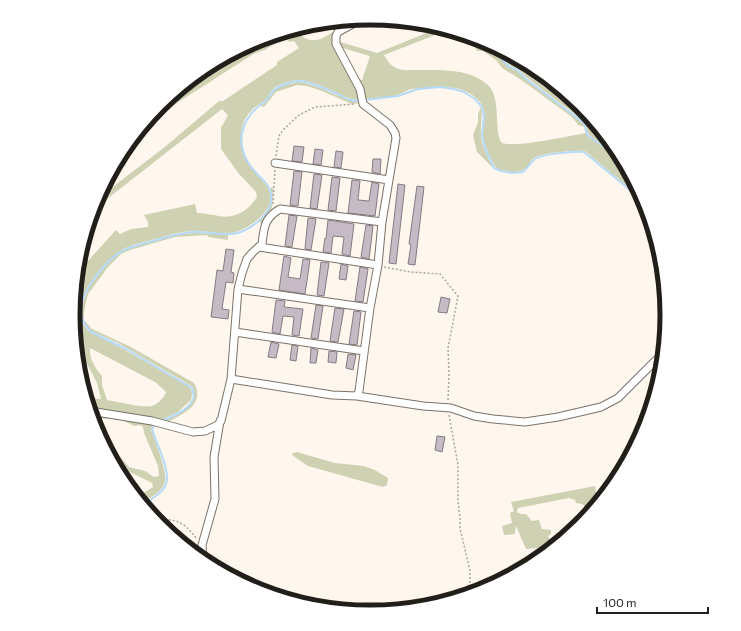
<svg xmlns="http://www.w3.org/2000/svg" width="741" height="631" font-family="Commissioner,sans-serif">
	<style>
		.green { fill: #ced2b2; fill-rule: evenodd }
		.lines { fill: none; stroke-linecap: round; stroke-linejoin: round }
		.stream { stroke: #b5daf8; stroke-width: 2 }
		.building { fill: #c6bbc5; stroke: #847b84 }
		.street-casing { stroke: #7b7269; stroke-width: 9 }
		.path { stroke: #aca59f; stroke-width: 1.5; stroke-dasharray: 2 2; stroke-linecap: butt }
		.street { stroke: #fff; stroke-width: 7 }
		.rim { fill: none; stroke: #221e1a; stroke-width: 5 }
	</style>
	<rect width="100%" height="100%" fill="#fff6ee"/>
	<path class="green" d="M346,25L335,33L359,89L360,100C357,99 354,100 351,99C348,98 344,96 340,94C331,90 307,79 297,80C290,81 278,84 272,90C269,94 267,99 263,102C260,104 256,106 253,109C236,125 238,152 252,169C257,175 264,181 268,188C278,207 256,223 241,230C227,237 210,231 196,231C183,231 172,234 160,238C129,246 120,246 99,271C92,280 86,287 83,297C78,311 79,322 90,332L125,350L188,386C192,389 193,394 191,400L178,412L160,421L90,409L86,398L101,399L97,383L76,342L73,315L77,273L116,230L120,234L131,229L148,227V222L144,215L195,204L197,213C205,213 212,215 219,216C235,219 248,211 257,197L256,192L244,179L239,174L221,149V128L228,115L222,109L93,210L97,199L166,146L219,101H223L277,65V62L299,48L294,41L290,42L284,38L265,50L255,53L177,103L141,129L150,118L206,78L274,35L294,29C315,52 325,34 346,25ZM90,348L155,382L166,392C164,398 158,404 152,406C143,408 118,402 107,400L102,385V376C95,368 89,358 90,348Z
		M441,27L448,30L384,55C387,60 390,65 396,68C402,71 411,70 417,70C441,70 469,68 488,85C502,98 493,132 502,143C516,148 568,136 586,133C590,138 606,150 612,151L616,160L615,164H616L617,159L613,150C608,149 591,138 588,133C586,130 586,127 586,123L526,77L518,69L509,65L501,57L471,37L479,39L520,69L527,63L532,66L526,73L580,113L596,132L612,143L623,160L622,162L623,168L631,175L645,201L585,151C576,150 541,153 534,158C531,160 529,165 526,168C520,174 508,172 500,170C495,168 494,164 491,159C487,151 484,144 483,136C483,124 488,110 479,101C465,86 446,86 427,88C422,88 417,88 412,89C407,90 403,93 398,95C388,98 376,98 365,99L357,79L362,80L370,56L339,47L337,41L377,53Z
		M453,31L466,35L500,58L508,66L517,71L525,79L585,124V127L578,125L572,117L520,79L502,68L497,61L483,51H477L471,42Z
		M299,82C317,84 333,95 350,100C354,102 358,101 362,103L352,104L322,91L307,86L297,85L276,92L264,107L260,106C267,103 269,97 274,91C279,86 291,83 299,82Z
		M481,107C483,117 480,127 481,136C482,148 489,158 494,169L477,152L473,135L478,122V114Z
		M273,187C273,206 273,211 263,227L259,221C269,211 276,202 270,188Z
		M195,233L228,234V240L209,237L207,235L175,237L130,250L121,254L108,267L94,286L88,294L84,311V320L92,329L129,346L194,383C206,405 182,414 166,423L163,421C177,414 199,407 193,387L118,343L91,331L83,321L81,307L90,285L110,260L119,252L132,247L179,234Z
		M91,413L155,423L151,430C155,440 168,473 165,482C162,492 150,498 142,503L137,497L153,487L152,483L126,470L118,459L101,440L95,428L109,444H111L112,447L129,467L145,471L154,477L159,476L158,466L144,433L143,427L140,425L134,426L124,421L113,419L92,418Z
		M297,452L335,463L364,466L375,470L388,478L387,485L383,487L308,466L292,455L293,453Z
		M595,486L598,505L591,514V510C584,507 585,504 576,503L575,500L569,498L518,508L517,512L521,514H526L532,521L539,520L542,529L551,530V534L548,536L551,542C544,549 535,548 526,549L516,526L515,534L504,535L502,526L512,523L510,513L514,511L511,502Z
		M204,547L212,559L213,567L205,562Z"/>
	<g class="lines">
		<path class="stream" d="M468,36L501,58L508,66L517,70L525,78L585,124C585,127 585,130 587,134C590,138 607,149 612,151L616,160L615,164
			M365,100L398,96L418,89L440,87L454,89L464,92L475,99L482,107L484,117L482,135L485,148L494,168L501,171L511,173L523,172C527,169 530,163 534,160C539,154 576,151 584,152L646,203
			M162,421C173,416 190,410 194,397L192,388L126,349L91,332C80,321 79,310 84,296C88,286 94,279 100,271C121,246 131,247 160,239C172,236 183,232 195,232C210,232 227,237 241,232C257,225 280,207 268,186C264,180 257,175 252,168C234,145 240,119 263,103C268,100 269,95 273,91C278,86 290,82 297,81C307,80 331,91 340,95C344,97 347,100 351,100C354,101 357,100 360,101
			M143,505C151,499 163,493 166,484C171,471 156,443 152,429L155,424"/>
	</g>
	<path class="building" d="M294,146L304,147L302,162L292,161Z
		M315,149L323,150L321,165L313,164Z
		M336,151L343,152L341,168L334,167Z
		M373,159H381L380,174L372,172Z
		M294,171L302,172L298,206L290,205Z
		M314,174L322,175L317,209L310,208Z
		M332,177L340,178L336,211L328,210Z
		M352,180L360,181L358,200L369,201L372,182L379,184L375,216L348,213Z
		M398,184L405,185L396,264L389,263Z
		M417,186L424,187L415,265L408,264L411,245L409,244Z
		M289,215L297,216L292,247L285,246Z
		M308,218L316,219L311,250L305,249Z
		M328,220L354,224L350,256L342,254L344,237L333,236L331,253L323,252L325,238L326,239Z
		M366,225L373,226L369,259L361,257Z
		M226,249L234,250L231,272L234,273L233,283L226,282L222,309L229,310L228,319L211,317L217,270L223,271Z
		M284,256L291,258L288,277L300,279L303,259L310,260L305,294L279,290Z
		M321,262L329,263L324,296L317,295Z
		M341,264L348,266L346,280L339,279Z
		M360,267L368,269L363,302L355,301Z
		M441,297L450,299L447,313L438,312Z
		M276,300L285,301L284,307L303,309L299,336L292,335L294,317L283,316L280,334L272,332Z
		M316,305L323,306L318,339L311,338Z
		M335,308L344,309L338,342L330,341Z
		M354,311L361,312L357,345L349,344Z
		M271,342L279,344L276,358L268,357Z
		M292,345L298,346L296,361L290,360Z
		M311,348L318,350L316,363H310Z
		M329,351L337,352L336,363L328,362Z
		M348,354L356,355L353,370L346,368Z
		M437,436L445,437L442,452L435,450Z"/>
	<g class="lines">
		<g class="street-casing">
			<path id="street" d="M275,163L389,180
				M259,247L378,265
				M238,289L370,308
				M235,332L364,351
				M231,379L332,395L357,396L423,406L451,408L474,416L493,419L525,422L558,417L601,407L618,398L655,361L664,353
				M357,396L359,391L370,308L378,265L382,222L396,138L395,133L390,125L363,104L360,89L336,44V36L338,32L362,19
				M90,411L152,421L193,432L205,431L218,425L221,421L231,379L238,289L242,273L247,259L253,252L262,244C264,228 264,218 280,209L382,222
				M203,561L202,545L215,499L214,457L220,421"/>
		</g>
		<path class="path" d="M276,156L279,136L283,130L299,115L315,107L355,104
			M273,204L275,170
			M384,267L411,272L440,274L458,296L448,348L449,375L448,401
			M449,415L458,465V500L460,519V528L470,571V581L466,596
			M153,517C179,522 180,518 197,539"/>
		<use href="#street" class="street"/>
	</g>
	<path d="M0 0H741V631H0ZM80 315a290 290 0 1 1 580 0a290 290 0 1 1-580 0Z" fill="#fff" fill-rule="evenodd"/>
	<path class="rim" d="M80 315a290 290 0 1 1 580 0a290 290 0 1 1-580 0Z"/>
	<path d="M597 607v6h111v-6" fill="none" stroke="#221e1a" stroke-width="2"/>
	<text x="603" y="607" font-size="12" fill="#221e1a" stroke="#ffffff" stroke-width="3" paint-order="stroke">100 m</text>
</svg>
